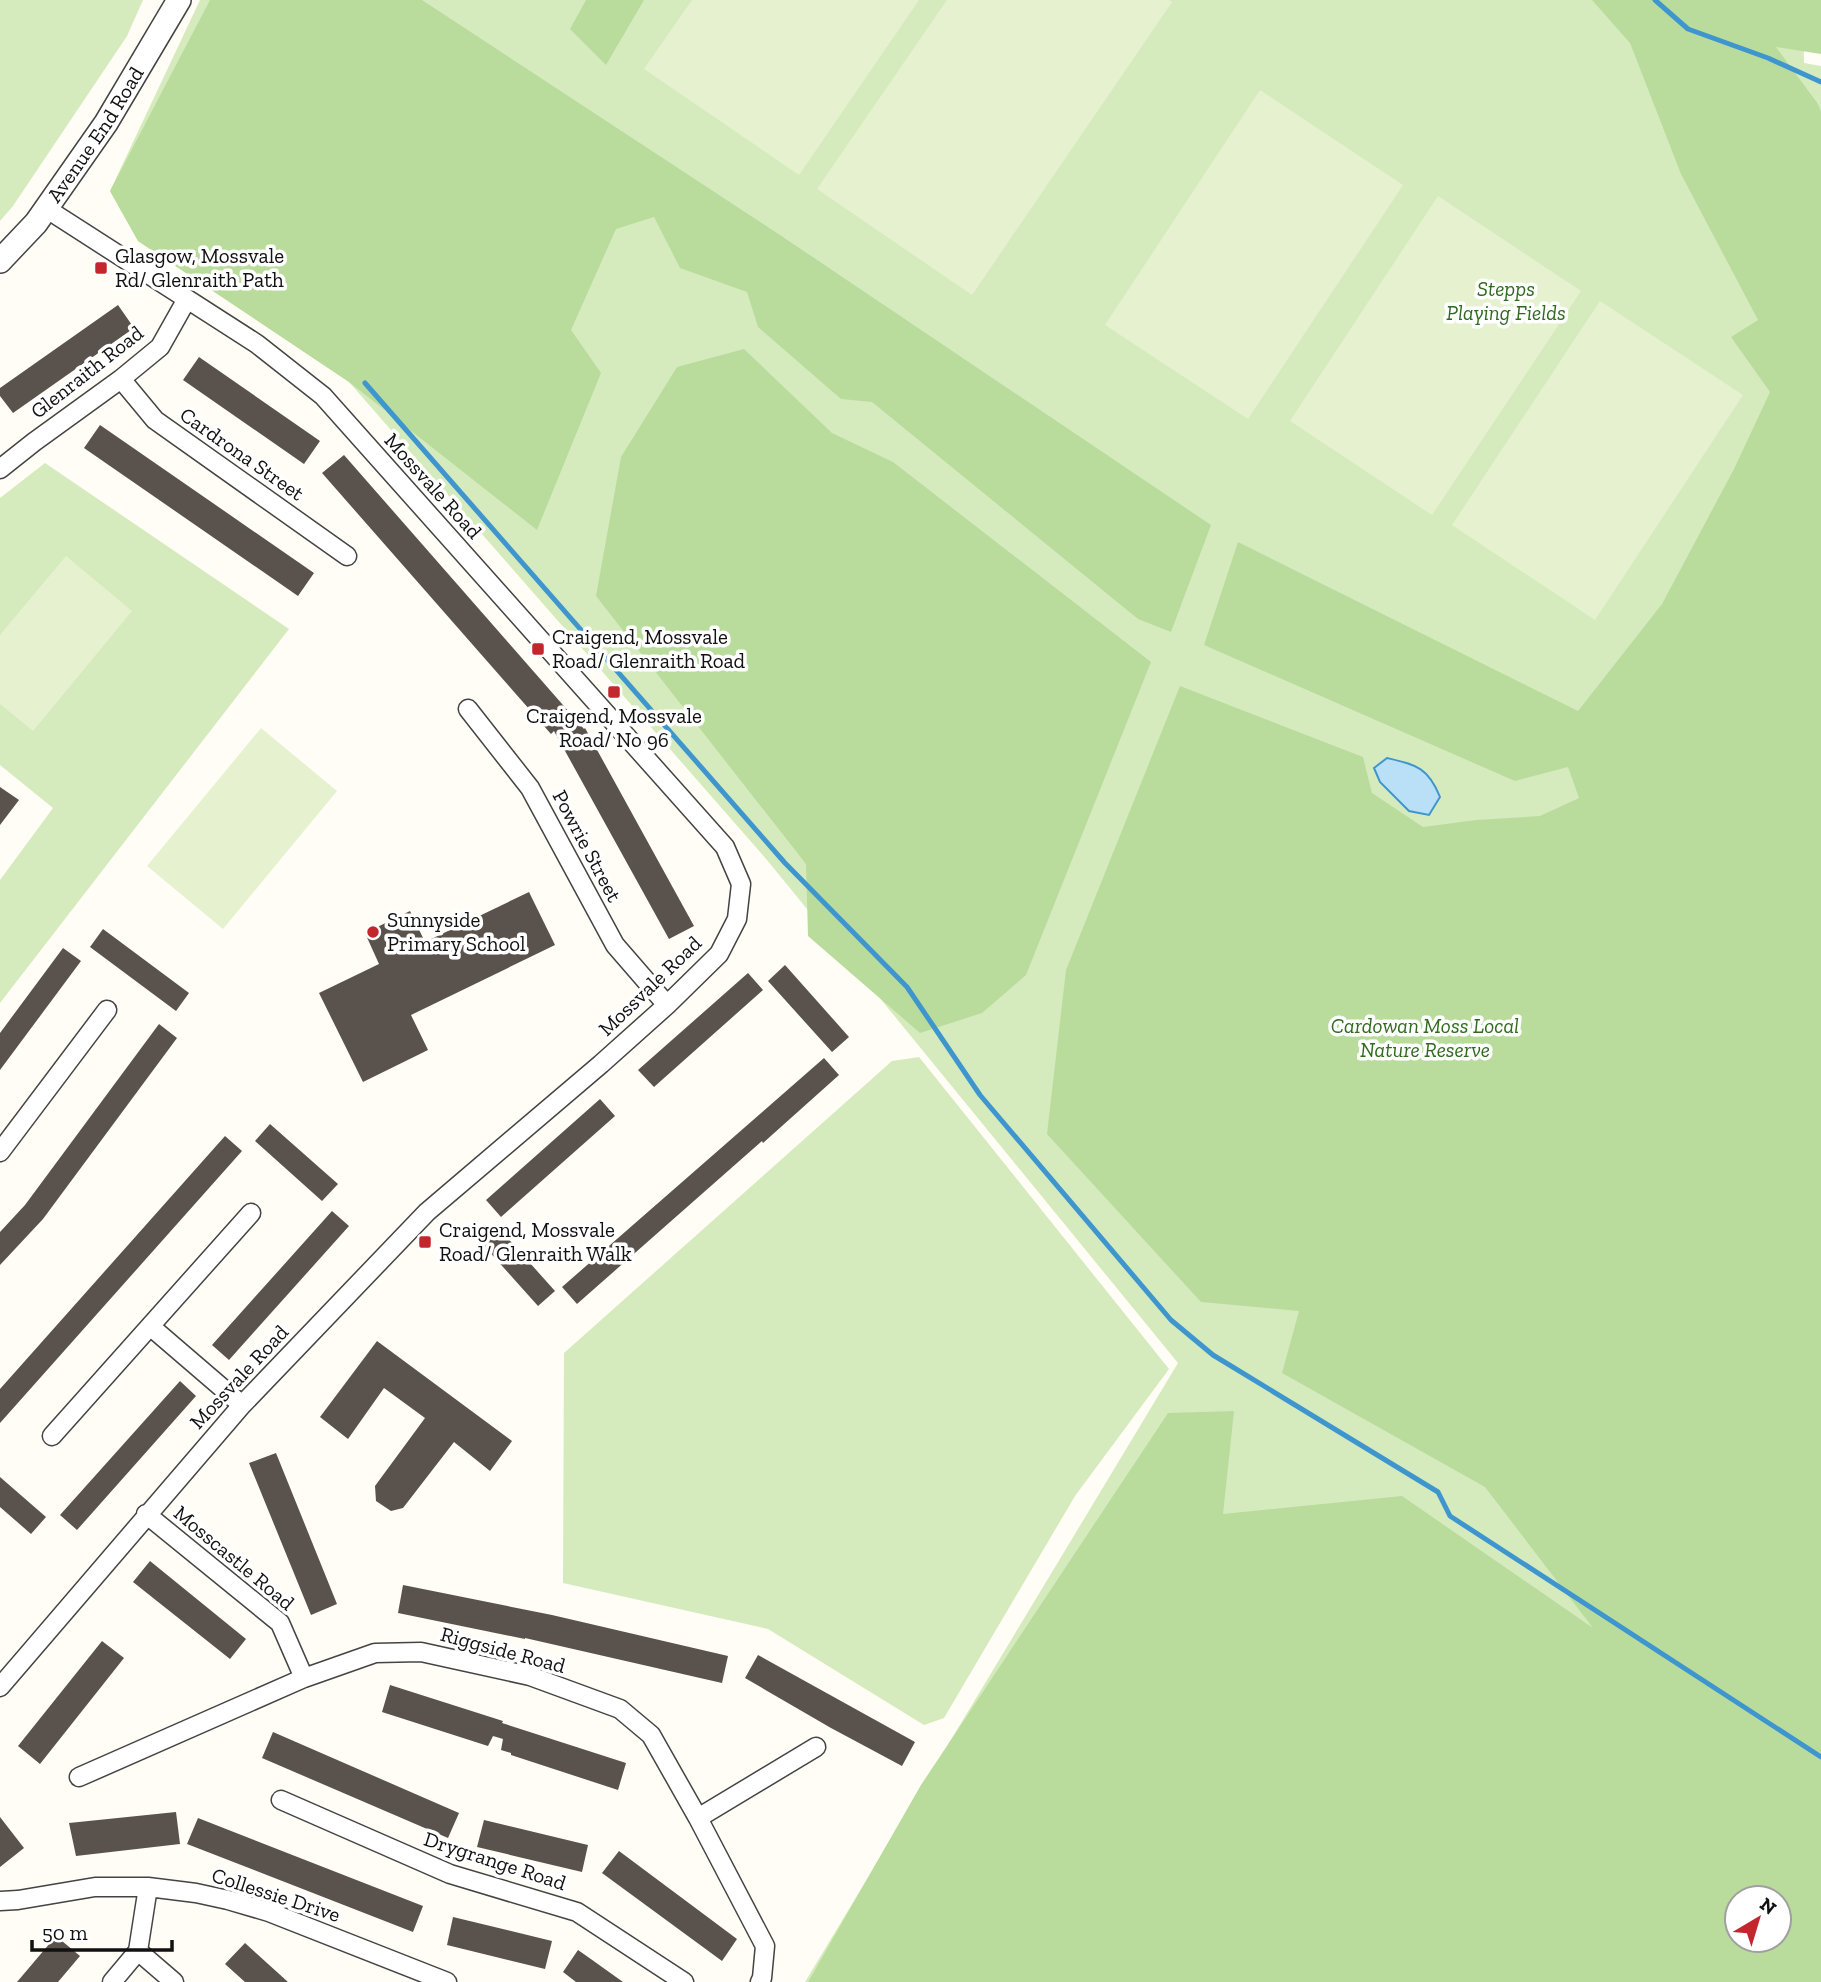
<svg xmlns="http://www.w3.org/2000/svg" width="1821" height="1982" font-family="'Zilla Slab',serif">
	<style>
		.green { fill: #d5ebbd; fill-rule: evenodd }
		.forest { fill: #b9dc9c; fill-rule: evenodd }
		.pitch { fill: #e6f2cf }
		.water { fill: #b9e0f7; stroke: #3f96cf; stroke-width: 2 }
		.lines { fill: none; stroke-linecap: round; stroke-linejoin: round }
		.stream { stroke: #3f96cf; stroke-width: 5 }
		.building { fill: #5a524d }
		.minor-casing { stroke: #444; stroke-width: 21 }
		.tertiary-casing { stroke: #444; stroke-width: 26 }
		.minor { stroke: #fff; stroke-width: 18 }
		.tertiary { stroke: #fff; stroke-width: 23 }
		.poi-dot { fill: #c4262e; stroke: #fff; stroke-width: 2.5 }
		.labels { text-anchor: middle; stroke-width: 7; stroke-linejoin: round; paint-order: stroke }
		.street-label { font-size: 21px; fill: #111; stroke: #fff }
		.poi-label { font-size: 21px; fill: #111; stroke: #fff; text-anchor: start }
		.park-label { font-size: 21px; font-style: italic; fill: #2f6b1f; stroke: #fff }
	</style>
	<rect width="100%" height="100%" fill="#fffdf5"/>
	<path class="green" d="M0,0H143L127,36L13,206L0,221Z
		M200,0H1803L1804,63L1821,66V1982H805L1178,1363L767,860L349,382L138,241L110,191ZM1737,1898H1779V1940H1737Z
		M45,463L289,629L0,1003V880L53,808L0,765V498Z
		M919,1057L1169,1369L1075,1496L944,1718L924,1725L768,1629L563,1583L564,1353L892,1061Z"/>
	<path class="forest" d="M210,0H422L780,235L1211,525L1171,632L1138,619L872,402L841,399L758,327L747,292L680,268L654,217L616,229L571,330L601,373L537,530L349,382L138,241L110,191Z
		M586,0H644L606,65L570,29Z
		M1592,0H1821V54L1776,47L1818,104L1821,112V1982H808L921,1785L1168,1413L1234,1411L1223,1514L1402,1496L1593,1628L1485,1487L1282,1373L1299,1311L1201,1302L1047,1134L1066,970L1180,686L1363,757L1372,793L1423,827L1476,820L1540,816L1579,798L1568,767L1515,781L1204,645L1238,542L1578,711L1662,604L1734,469L1770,392L1731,337L1758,320L1681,174L1630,43ZM1737,1898H1779V1940H1737Z
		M744,349L832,433L893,462L1151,662L1026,975L982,1013L920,1033L808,936L806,864L596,596L621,457L677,367Z"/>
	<path class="pitch" d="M692,0H919L799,175L644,69Z
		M947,0H1169L1172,2L972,295L817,189Z
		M1260,90L1403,185L1248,419L1105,325Z
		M1438,196L1581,291L1432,515L1290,421Z
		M1600,301L1743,395L1595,620L1452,525Z
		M66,556L132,611L33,731L0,704V635Z
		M261,728L337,791L223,929L147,866Z"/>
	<path class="water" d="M1387,758C1416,765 1428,767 1440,797L1429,815L1409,811L1380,782L1374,768Z"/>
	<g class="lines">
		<path class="stream" d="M1655,0L1688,29L1768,58L1821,82
			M365,383L785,863L907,987L980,1095L1171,1320L1213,1355L1438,1492L1450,1516L1821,1757"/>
	</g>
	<path class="building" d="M118,305L134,328L13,413L0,396V388Z
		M199,357L320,441L304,464L183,380Z
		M100,425L314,573L298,596L84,448Z
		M344,455L584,729L585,728L694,926L669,939L554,731L551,734L322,473Z
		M0,787L19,800L0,825Z
		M529,892L555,945L411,1015L428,1050L363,1082L319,993L379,964L365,933L410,911L425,942Z
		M103,929L189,993L176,1011L90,947Z
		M63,948L81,961L0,1070V1033Z
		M785,965L849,1037L832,1052L768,981Z
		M748,973L763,990L654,1087L638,1070Z
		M159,1024L177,1038L43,1219L0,1265V1232L25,1205Z
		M824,1058L839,1075L763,1143L762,1141L577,1304L562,1287Z
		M600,1099L615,1116L501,1217L486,1200Z
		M270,1124L338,1184L322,1201L255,1141Z
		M225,1136L242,1151L0,1423V1389Z
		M332,1211L349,1226L229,1360L212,1345Z
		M495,1224L555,1291L538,1306L478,1239Z
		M377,1341L512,1441L490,1471L454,1442L403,1508L391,1511L376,1501L375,1486L425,1418L384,1388L348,1439L320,1417Z
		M180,1381L196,1396L77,1530L60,1515Z
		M276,1453L337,1604L311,1615L249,1463Z
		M0,1477L46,1517L31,1534L0,1507Z
		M150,1561L246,1639L230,1659L133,1582Z
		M403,1585L552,1615L728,1656L722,1683L525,1638V1639L398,1613Z
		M102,1641L124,1658L40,1764L18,1746Z
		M758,1655L915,1742L902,1766L831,1728L745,1678Z
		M390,1685L503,1721L502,1723L626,1763L618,1790L511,1755V1753L501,1750L503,1739L493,1736L488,1746L382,1712Z
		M273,1732L459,1813L448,1838L262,1758Z
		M176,1812L180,1844L76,1856L69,1823Z
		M0,1817L24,1848L0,1867Z
		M198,1818L423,1906L413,1932L187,1844Z
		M484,1820L588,1845L582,1872L477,1847Z
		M619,1851L737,1939L722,1961L602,1873Z
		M453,1917L552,1941L545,1969L447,1945Z
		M56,1936L80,1956L58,1982H17Z
		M245,1943L288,1982H245L225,1964Z
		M578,1950L588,1957L623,1982H576L563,1972Z"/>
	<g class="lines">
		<g class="minor-casing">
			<path id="minor" d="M121,379L155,420L347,556
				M0,469L34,442L121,379L160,347L187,299
				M468,709L530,788L615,945L667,1005
				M0,1152L107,1010
				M150,1326L242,1405
				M52,1436L251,1213
				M146,1514L280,1623L304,1678
				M0,1687L242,1405L427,1212L601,1064L667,1005L719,954L737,919L741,884L725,847L323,396L257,344L47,209
				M79,1777L304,1678L375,1653L421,1652L530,1676L620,1709L651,1735L698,1818L765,1946L762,1978L760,1982
				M281,1800L450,1874L577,1912L684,1982
				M698,1818L816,1747
				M0,1901L18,1900L95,1887H148L196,1893L228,1900L269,1912L447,1982
				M138,1951L174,1982
				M112,1982L138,1951L148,1887"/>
		</g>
		<g class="tertiary-casing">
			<g id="tertiary">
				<path id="s1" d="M0,261L36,223L106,123L179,0"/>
			</g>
		</g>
		<use href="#minor" class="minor"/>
		<use href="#tertiary" class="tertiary"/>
	</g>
	<g class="poi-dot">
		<rect x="94" y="261" width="14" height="14" rx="3.5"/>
		<rect x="531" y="642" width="14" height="14" rx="3.5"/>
		<rect x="607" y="685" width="14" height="14" rx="3.5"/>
		<circle cx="373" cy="932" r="7"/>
		<rect x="418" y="1235" width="14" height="14" rx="3.5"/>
	</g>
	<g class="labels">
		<g class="street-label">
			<text dy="7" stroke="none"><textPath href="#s1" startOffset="159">Avenue End Road</textPath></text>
			<text transform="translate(87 372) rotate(-38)" y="7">Glenraith Road</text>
			<text transform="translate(242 454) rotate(35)" y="7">Cardrona Street</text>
			<text transform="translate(433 486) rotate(48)" y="7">Mossvale Road</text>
			<text transform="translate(587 846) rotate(62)" y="7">Powrie Street</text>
			<text transform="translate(650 986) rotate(-44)" y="7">Mossvale Road</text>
			<text transform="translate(239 1377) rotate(-47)" y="7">Mossvale Road</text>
			<text transform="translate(234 1558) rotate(40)" y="7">Mosscastle Road</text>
			<text transform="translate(503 1650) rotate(15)" y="7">Riggside Road</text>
			<text transform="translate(495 1861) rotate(18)" y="7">Drygrange Road</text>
			<text transform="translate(276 1895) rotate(18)" y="7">Collessie Drive</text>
		</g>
		<g class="poi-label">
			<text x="115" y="263">Glasgow, Mossvale<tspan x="115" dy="24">Rd/ Glenraith Path</tspan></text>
			<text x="552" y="644">Craigend, Mossvale<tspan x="552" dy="24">Road/ Glenraith Road</tspan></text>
			<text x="614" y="723" text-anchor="middle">Craigend, Mossvale<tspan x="614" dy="24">Road/ No 96</tspan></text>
			<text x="387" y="927">Sunnyside<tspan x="387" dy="24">Primary School</tspan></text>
			<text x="439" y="1237">Craigend, Mossvale<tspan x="439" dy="24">Road/ Glenraith Walk</tspan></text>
		</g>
		<g class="park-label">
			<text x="1506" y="296">Stepps<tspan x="1506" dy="24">Playing Fields</tspan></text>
			<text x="1425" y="1033">Cardowan Moss Local<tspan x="1425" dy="24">Nature Reserve</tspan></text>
		</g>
	</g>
	<g transform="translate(1758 1919) rotate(38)"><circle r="33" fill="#ffffff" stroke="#a0a0a0" stroke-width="2"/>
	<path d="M0-5L12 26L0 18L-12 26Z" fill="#c4262e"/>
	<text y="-10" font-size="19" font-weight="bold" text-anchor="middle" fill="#111111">N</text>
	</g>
	<path d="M32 1940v10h140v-10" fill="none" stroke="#111111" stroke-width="3.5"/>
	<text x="42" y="1940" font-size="21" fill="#111111" stroke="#ffffff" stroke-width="5" paint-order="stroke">50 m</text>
</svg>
